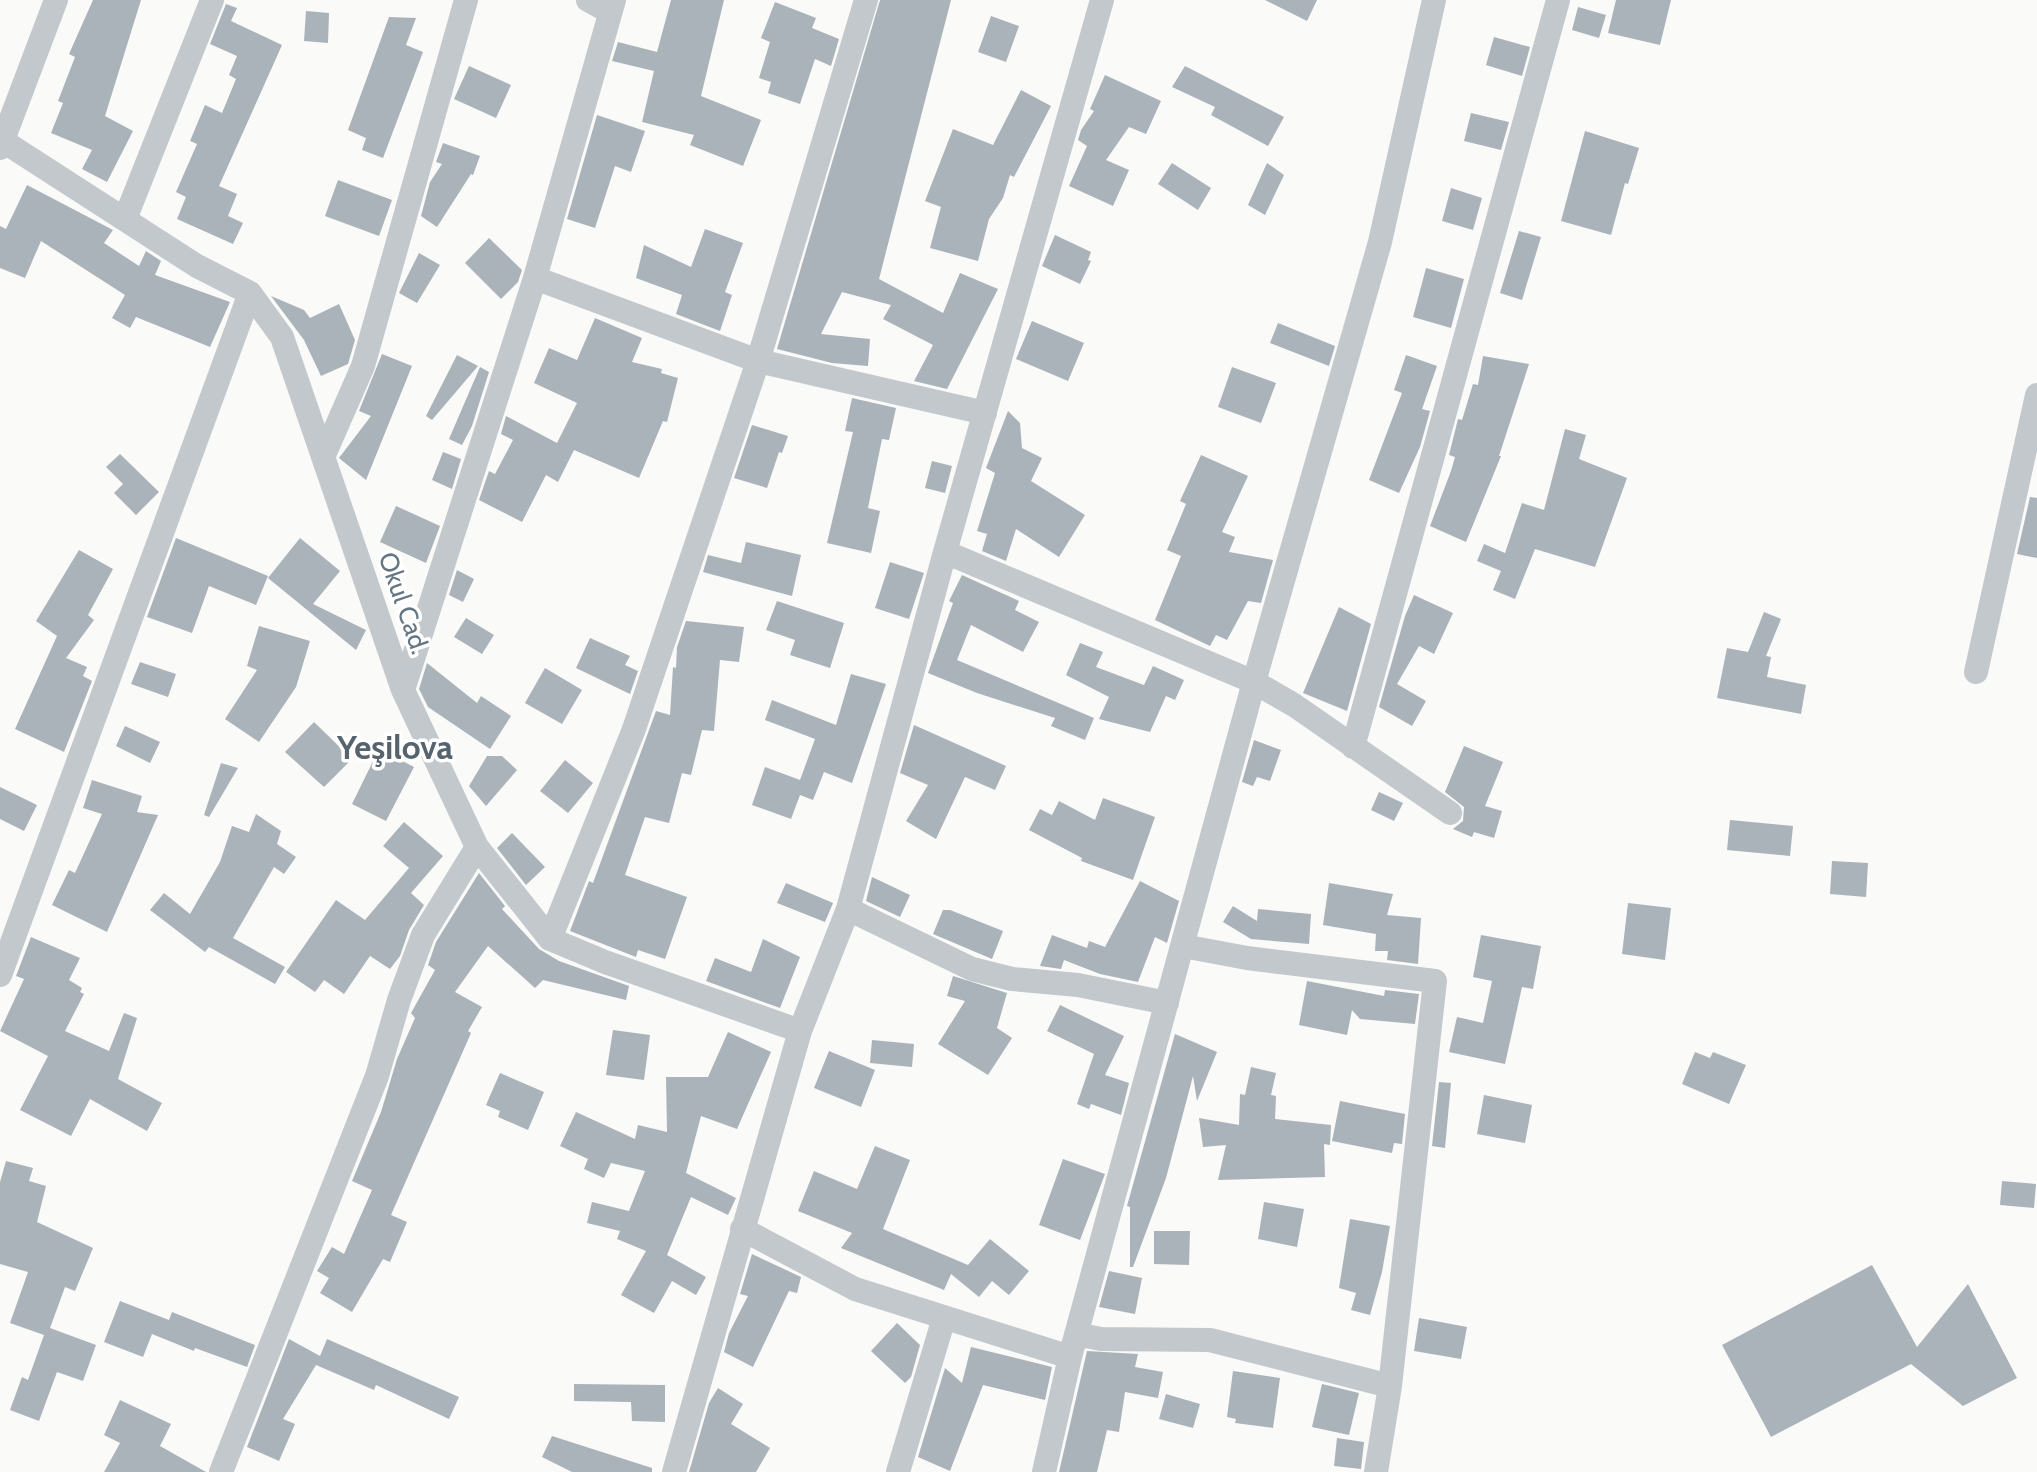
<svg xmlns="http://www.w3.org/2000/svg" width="2037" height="1472" font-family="Cabin,sans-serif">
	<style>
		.building { fill: #aab3b9 }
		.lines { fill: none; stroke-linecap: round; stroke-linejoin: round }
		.street { stroke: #c3c8cc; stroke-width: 24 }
		.labels { text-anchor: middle; stroke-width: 7; stroke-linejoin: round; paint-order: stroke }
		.street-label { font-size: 26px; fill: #657683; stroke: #fff }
		.district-label { font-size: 33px; font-weight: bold; fill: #57646e; stroke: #fff }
	</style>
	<rect width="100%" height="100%" fill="#fafaf8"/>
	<path class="building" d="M93,0H141L105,116L133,131L107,182L82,169L92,150L51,133L63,103L58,101L75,57L69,54Z
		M671,0H724L701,96L761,120L743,166L690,145L694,135L642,122L654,71L612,61L618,42L657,52Z
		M880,0H951L879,279L943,313L960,273L998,289L947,389L914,381L933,345L883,319L891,305L842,292L821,334L870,339L868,366L832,363L777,349Z
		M1265,0H1317L1307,21Z
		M1616,0H1671L1660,45L1608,33Z
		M775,2L816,18L812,28L839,39L831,66L815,59L800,104L768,93L771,82L759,78L770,42L761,38Z
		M226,4L237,8L231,21L282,45L219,186L237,194L228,216L243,223L233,244L177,219L186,197L176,192L197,144L190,141L205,105L222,113L236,79L229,75L237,56L210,44Z
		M1578,7L1606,15L1599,38L1572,30Z
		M306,11L329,13L328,43L304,41Z
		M991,16L1019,26L1006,62L978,52Z
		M389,17L416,18L406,45L423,52L383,158L362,150L366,138L348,130Z
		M1494,37L1530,47L1522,76L1486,65Z
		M469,66L511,85L496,118L454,99Z
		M1185,66L1284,117L1268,146L1211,115L1215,107L1172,87Z
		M1105,75L1161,101L1146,134L1129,127L1106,160L1129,170L1113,206L1069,186L1087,146L1078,140L1081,130L1094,111L1090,109Z
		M1021,90L1051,106L1014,177L1010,175L1003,198L989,219L978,261L930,248L941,207L925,201L953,129L993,145Z
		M1471,113L1509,122L1501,150L1464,141Z
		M597,115L645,131L631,172L615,166L595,228L567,219Z
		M1585,131L1639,148L1628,184L1625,183L1611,235L1561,221Z
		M443,143L480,156L473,175L471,174L437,227L421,216L430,182L442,164L436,162Z
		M1172,163L1211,188L1198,210L1158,184Z
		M1267,163L1284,175L1265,215L1248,205Z
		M338,180L392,200L379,236L325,216Z
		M27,185L113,230L104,243L139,266L146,251L161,261L155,275L230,302L210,347L136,317L130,328L112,318L125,295L41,241L25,278L0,268V226L6,229Z
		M1451,188L1482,198L1473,230L1442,221Z
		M705,229L743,243L725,292L732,295L720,331L676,314L682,295L636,278L644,245L691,267Z
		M1519,231L1541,237L1522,300L1500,293Z
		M1055,235L1091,252L1088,260L1091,261L1080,284L1042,266Z
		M489,238L522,270L518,282L501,299L465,263Z
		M419,253L440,265L417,303L399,293Z
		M1426,268L1464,279L1451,328L1413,317Z
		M271,296L304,310L310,318L339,304L355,340L348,364L321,376L304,340Z
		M595,318L642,338L632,362L662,369L661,373L678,378L667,422L663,421L639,478L574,450L558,482L546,475L522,522L479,500L489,471L495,474L513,440L501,434L506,416L557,443L577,403L534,383L549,348L577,360Z
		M1032,321L1084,343L1068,381L1016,359Z
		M1278,323L1335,346L1329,366L1270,343Z
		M382,354L412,366L366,480L339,458L371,416L359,411Z
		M457,355L478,366L432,420L426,416Z
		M1406,355L1437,366L1422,409L1430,411L1420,447L1399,493L1369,480L1402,393L1394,390Z
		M1483,356L1529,364L1499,456H1501L1466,542L1430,526L1451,471L1455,457L1449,455L1458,419L1462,420L1473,384L1478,385Z
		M480,367L489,372L472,426L462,445L449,439Z
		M1232,367L1276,383L1261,423L1218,407Z
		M852,398L896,408L889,440L882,439L868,508L880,511L871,553L827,543L853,432L845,431Z
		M1008,411L1020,423L1022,448L1042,458L1031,481L1085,515L1059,557L1016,529L1006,561L982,551L987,534L977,531L995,473L986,468Z
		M752,425L788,436L782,453L779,452L767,488L734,478Z
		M1565,429L1586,435L1579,459L1627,478L1595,567L1535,549L1515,599L1493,590L1501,571L1477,561L1484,544L1505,553L1522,503L1544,510Z
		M443,452L461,459L452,489L432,480Z
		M120,454L159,492L136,515L114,493L123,484L106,467Z
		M1201,455L1248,476L1222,532L1235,537L1229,552L1273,560L1261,603L1248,601L1227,640L1216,635L1210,646L1155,620L1181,556L1167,550L1186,504L1180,501Z
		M932,461L952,466L945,493L925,488Z
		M2030,497L2037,498V558L2017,554Z
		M396,506L440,526L426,563L380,542Z
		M176,538L268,576L256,605L209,586L192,633L147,617Z
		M300,538L340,571L313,604L366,630L356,650L268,578Z
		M746,542L801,555L792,596L703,572L708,555L741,563Z
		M79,550L113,569L88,615L94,620L66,658L87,667L83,676L92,681L64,752L15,729L57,636L36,621Z
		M890,562L924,573L909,619L875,608Z
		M457,570L474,579L463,602L449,595Z
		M962,575L1019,601L1015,610L1039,622L1023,652L971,625L957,660L1094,718L1085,740L1051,726L1055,718L977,693L928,673L953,603L949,601Z
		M1414,595L1453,613L1434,654L1419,646L1397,684L1426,701L1412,726L1379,707L1405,616Z
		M777,601L844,623L830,668L790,655L795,640L766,630Z
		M1339,607L1371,624L1347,711L1303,693Z
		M1764,612L1781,619L1766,656L1771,657L1767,677L1806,685L1801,714L1717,698L1727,648L1748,652Z
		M466,618L494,635L482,654L454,637Z
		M686,621L744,627L739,662L720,660L714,731L702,730L691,775L682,773L669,823L645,817L625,875L687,897L665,959L638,950L636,957L570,931L589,881L593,883L656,711L670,715L673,667L676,668L677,647Z
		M259,626L310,641L296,687L259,742L225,719L257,670L247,666Z
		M590,638L630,656L625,665L638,671L630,694L576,668Z
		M1080,643L1103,652L1096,667L1144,685L1153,666L1184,680L1175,700L1166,696L1150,732L1099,719L1109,697L1066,675Z
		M140,662L176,674L168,697L131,684Z
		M427,663L477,703L481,696L511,716L490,749L428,707L419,689Z
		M545,668L582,690L562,724L525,703Z
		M851,674L886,684L852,783L824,772L813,800L800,795L791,819L752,805L765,767L800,780L815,739L765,720L772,700L836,725Z
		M314,722L352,759L324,787L285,752Z
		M914,725L1006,766L995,790L965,777L936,839L906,821L928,785L900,773Z
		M125,726L160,742L150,763L116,746Z
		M1254,740L1281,750L1270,781L1257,777L1253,786L1242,782Z
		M1464,746L1503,762L1485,806L1502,811L1494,838L1474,832L1472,837L1453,829L1463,821L1464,807L1445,792Z
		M379,749L414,767L386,821L352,804Z
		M487,756H502L517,770L486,806L469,786Z
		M565,760L593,783L568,813L540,791Z
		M221,763L238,768L209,817L204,815Z
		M92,780L142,796L137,812L158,815L107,932L52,905L69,870L75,873L102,814L83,808Z
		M0,787L37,805L24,831L0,819Z
		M1379,792L1403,803L1394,821L1371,810Z
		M1103,798L1155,817L1133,880L1081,861L1082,858L1029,830L1040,809L1052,815L1059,801L1095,820Z
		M256,814L281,831L277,844L296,857L284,874L274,867L233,938L285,967L275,984L209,947L205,952L150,910L164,893L190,914L220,862L232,826L249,832Z
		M1730,820L1793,826L1790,856L1727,850Z
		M404,822L443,856L411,893L424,905L409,930L400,956L390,969L370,956L344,994L324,980L315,992L286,972L336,900L365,920L409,868L383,846Z
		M512,833L545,867L526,885L497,848Z
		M1832,861L1868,863L1866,897L1830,894Z
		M479,873L505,906L502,909L539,949L559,961L629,986L626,1000L543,980L535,988L488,946L455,992L482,1007L468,1031L471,1033L391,1215L407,1222L390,1262L383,1259L352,1312L320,1293L329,1278L317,1271L332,1247L344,1254L372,1190L352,1181L381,1112L397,1059L415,1018L411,1013L435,970L428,965L436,942Z
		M872,877L910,895L900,917L866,901Z
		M1140,881L1179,901L1167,943L1155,937L1138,982L1100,974L1064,960L1061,969L1040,966L1052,935L1087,948L1089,941L1105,947Z
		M786,883L833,903L825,922L777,903Z
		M1329,883L1393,894L1387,915L1421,918L1418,964L1387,960L1388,951H1375L1376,934L1323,925Z
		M1628,903L1671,908L1665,960L1622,954Z
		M1233,906L1257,921L1258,909L1311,914L1309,944L1251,939L1223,922Z
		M943,910H950L1003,931L992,959L933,934Z
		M1481,935L1541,946L1533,989L1522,987L1505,1064L1449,1052L1457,1017L1483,1023L1492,981L1473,977Z
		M31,937L80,958L69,980L82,988L80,992L84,994L65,1031L109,1051L124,1013L137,1018L118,1079L162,1103L147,1131L90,1099L71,1136L20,1110L48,1056L0,1031L24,979L16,976Z
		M763,939L800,957L780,1008L706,981L715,958L751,972Z
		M953,976L1007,993L997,1028L1012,1038L988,1075L938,1044L965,1001L947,996Z
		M1307,981L1384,996L1385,990L1419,994L1415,1024L1360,1019L1352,1010L1347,1035L1299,1025Z
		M1060,1005L1124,1036L1105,1075L1129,1083L1121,1115L1091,1104L1089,1109L1077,1104L1094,1054L1047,1031Z
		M613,1030L650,1035L644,1080L606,1075Z
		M728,1032L771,1052L737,1129L701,1116L686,1173L736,1198L728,1215L691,1197L667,1255L706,1277L696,1295L672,1281L654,1313L621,1295L646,1251L617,1239L620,1231L587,1223L592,1202L629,1211L645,1171L611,1163L604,1178L584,1169L588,1159L560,1146L576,1112L635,1139L638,1125L667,1132L666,1077H708Z
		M1175,1034L1217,1052L1197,1101L1193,1076L1166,1178L1133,1267H1130V1207L1127,1206Z
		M872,1040L914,1044L912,1067L870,1063Z
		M829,1051L875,1070L861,1107L814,1088Z
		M1695,1052L1710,1058L1713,1052L1746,1065L1729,1104L1682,1084Z
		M1251,1067L1276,1073L1271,1095L1276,1096L1275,1119L1331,1125L1330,1145L1324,1144L1325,1177L1218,1180L1226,1145L1203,1147L1199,1118L1239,1125L1240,1094L1245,1095Z
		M500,1073L544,1092L528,1130L498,1117L500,1111L486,1105Z
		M1439,1082L1451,1083L1445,1148L1432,1146Z
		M1484,1095L1532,1105L1525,1143L1477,1134Z
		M1340,1101L1405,1114L1402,1144L1394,1143L1392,1153L1332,1141Z
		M875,1146L910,1160L883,1229L968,1265L990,1239L1029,1271L1009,1295L992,1281L979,1297L951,1274L944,1290L841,1248L852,1233L798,1211L814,1171L857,1189Z
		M1063,1159L1105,1174L1080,1240L1039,1225Z
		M6,1161L33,1168L29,1181L46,1186L37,1222L93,1248L75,1291L65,1287L50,1328L96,1345L83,1381L57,1372L39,1421L10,1410L22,1377L28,1380L44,1335L10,1323L28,1272L0,1264V1182Z
		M2002,1181L2036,1184L2034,1208L2000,1205Z
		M1264,1202L1304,1209L1297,1247L1258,1239Z
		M1350,1219L1390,1226L1382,1272L1370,1315L1351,1310L1356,1293L1339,1288Z
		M1154,1231H1190L1189,1265L1154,1264Z
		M752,1254L801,1277L797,1293L789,1291L753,1367L724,1352L729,1333L748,1296L740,1294Z
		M1872,1265L1917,1347L1968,1284L2017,1378L1963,1406L1911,1364L1771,1437L1722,1345Z
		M1109,1271L1142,1278L1135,1314L1099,1307Z
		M120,1301L169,1320L172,1312L255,1345L247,1367L195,1348L194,1351L152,1334L143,1357L104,1342Z
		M1419,1318L1467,1327L1461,1359L1414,1351Z
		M897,1323L920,1345L911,1377L905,1383L871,1351Z
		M289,1339L320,1356L327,1339L459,1397L449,1419L376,1385L374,1390L316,1365L283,1419L295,1424L279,1461L247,1447Z
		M971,1347L1052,1367L1045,1400L983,1385L950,1471L918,1457L945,1368L962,1383Z
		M1087,1351L1138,1354L1135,1367L1163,1372L1158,1398L1125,1392L1119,1432L1107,1430L1097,1472H1059Z
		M1233,1371L1280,1378L1273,1428L1235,1423L1236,1419L1227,1417Z
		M574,1384L665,1385V1422L632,1421L631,1402L574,1401Z
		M1322,1384L1359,1393L1349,1435L1312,1427Z
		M718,1388L743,1404L731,1424L770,1448L756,1472H689L709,1403Z
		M1166,1394L1200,1404L1193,1428L1159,1419Z
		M120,1400L171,1424L160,1446L206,1472H104L120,1443L104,1435Z
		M552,1436L652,1468V1472H572L542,1457Z
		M1337,1438L1364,1442L1361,1469L1334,1466Z"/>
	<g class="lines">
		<path class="street" d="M588,0L610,12
			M0,139L197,266L250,293L282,337L403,690L477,847L550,939L605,962L800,1031
			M0,148L56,0
			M125,219L212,0
			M535,278L758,361L985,413
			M324,455L363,366L466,0
			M945,552L1254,682L1294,705L1450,813
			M1976,672L2037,395
			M403,690L535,278L614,0
			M1353,747L1558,0
			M848,909L972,969L1012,979L1078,985L1167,1003
			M550,939L634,729L758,361L866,0
			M1183,946L1247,958L1435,981L1390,1386L1376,1472
			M0,975L250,293
			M742,1229L855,1289L1070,1357
			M1076,1334L1101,1339L1210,1340L1390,1386
			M221,1472L377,1076L399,1000L423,935L477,847
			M674,1472L800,1031L848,909L945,552L1102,0
			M898,1472L944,1318
			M1044,1472L1070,1357L1254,682L1380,242L1434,0"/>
	</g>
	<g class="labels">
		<g class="street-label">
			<text transform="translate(404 603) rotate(71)" y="9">Okul Cad.</text>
		</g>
		<g class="district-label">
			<text x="395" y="759">Yeşilova</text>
		</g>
	</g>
</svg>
